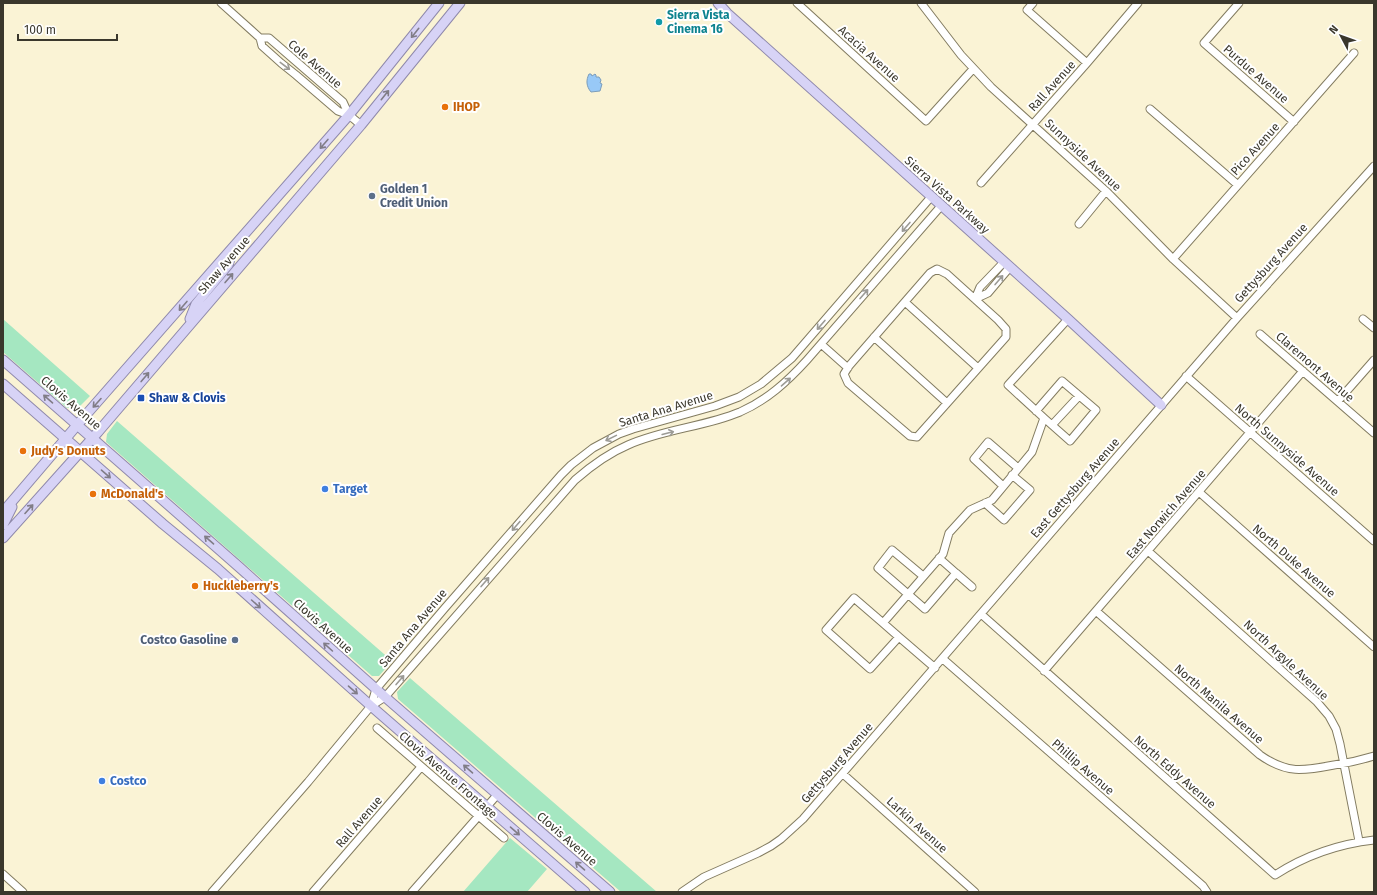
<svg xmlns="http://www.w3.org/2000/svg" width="1377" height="895" font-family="'Fira Sans',sans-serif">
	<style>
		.green { fill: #a5e7c1 }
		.water { fill: #98c9f7; stroke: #7c9dba }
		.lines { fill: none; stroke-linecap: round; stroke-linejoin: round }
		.minor-casing { stroke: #837c61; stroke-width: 9 }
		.major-casing { stroke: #8f89ab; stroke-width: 11 }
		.minor { stroke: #fff; stroke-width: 7 }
		.major { stroke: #d7d3f6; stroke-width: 9 }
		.oneway { stroke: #817d87 }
		.oneway2 { stroke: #9c9b96 }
		.culture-dot { fill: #0f9aa8; stroke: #fff; stroke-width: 1.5 }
		.food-dot { fill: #e8710a; stroke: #fff; stroke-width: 1.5 }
		.service-dot { fill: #5c6f8a; stroke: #fff; stroke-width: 1.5 }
		.transit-dot { fill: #1a4fb4; stroke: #fff; stroke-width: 1.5 }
		.shop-dot { fill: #3f7fe0; stroke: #fff; stroke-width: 1.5 }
		.labels { text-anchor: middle; stroke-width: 4; stroke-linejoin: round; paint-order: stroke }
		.culture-label { font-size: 12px; font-weight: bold; fill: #0d838f; stroke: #fff; text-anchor: start }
		.street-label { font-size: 12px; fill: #3a372c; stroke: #fff }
		.food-label { font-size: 12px; font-weight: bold; fill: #c56008; stroke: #fff; text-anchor: start }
		.service-label { font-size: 12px; font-weight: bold; fill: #4e5e75; stroke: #fff; text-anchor: start }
		.transit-label { font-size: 12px; font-weight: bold; fill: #164399; stroke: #fff; text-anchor: start }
		.shop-label { font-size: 12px; font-weight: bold; fill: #366cbe; stroke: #fff; text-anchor: start }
	</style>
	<rect width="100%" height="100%" fill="#faf3d5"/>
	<path class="green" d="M3,319L90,396L80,406L67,408L3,352Z
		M117,421L392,661L379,676H372L106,442L107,434Z
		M410,678L657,892H621L398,699L397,692Z
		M510,838L547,869L527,892H463Z"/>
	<path class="water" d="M589,74H591L592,76L595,74L596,75V77H599L601,80L600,83L602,84L600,91L591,92C586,86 586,80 589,74Z"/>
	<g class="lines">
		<g class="minor-casing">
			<path id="minor" d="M221,3L260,38L262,46L281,63L296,75L338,111L349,115L361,125
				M797,3L926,121L973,69
				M921,3L961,55L991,87L1106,191L1173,259L1237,318
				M1033,3L1027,10L1087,63
				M1239,3L1204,43L1294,122
				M260,38H269L343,102L349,115
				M1150,109L1238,185
				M981,183L1087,63L1138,3
				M1079,224L1106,191
				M1173,259L1354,53
				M937,269L947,274L998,320L1006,329V337L917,437L910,436L848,383L844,374L849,366L930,273Z
				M975,299L988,293L1010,267
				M975,299L980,287L1004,262
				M905,302L978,368
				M1363,319L1374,328
				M1260,334L1374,433
				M874,337L947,403
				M821,344L848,368
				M1186,376L1374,541
				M1338,401L1374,360
				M1036,411L1062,381L1096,410L1070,441L1044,418
				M1052,425L1079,396
				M1003,486L974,459L988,442L1018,468
				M1199,492L1374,647
				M985,503L1004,520L1030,490L1012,475
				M1148,551L1317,702L1329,716L1336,729L1340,744L1359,841
				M956,573L972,587
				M923,576L892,550L878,568L925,609L956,573L939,558
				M1096,611L1260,755C1287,774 1303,771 1334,765C1348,763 1361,760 1374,756
				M981,614L1275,875C1306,855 1338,844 1374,840
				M883,623L899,637
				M943,659L1203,886L1207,892
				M935,668L899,637L870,669L826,630L854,598L883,623L943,554L949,533L970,510L992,500L1032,452L1044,418L1008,385L1068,319
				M1044,671L1303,371
				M371,706L376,689L444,609L561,475L571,465L593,448L619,434L633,429L715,406L739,397L761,384L792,358L931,197
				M377,728L504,838
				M843,774L975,892
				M3,874L23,892
				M212,892L308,782L371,706L385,697L575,480C591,466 609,453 628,445C664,429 704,427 740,412C767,400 787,382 807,360L941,206
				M313,892L421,767
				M412,892L497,795
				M682,892L704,877L758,853L771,846L781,839L803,819L1237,318L1374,166"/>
		</g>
		<g class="major-casing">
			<path id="major" d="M718,3L727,13L1068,319L1161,405
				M190,319L196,304L228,265L230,259L228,254
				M3,360L238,566L385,697L610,892
				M3,384L163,524L218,569L371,706L585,892
				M3,512L84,417L349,115L439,3
				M3,525L12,507
				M3,538L98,432L361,125L460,3"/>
		</g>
		<use href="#minor" class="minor"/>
		<use href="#major" class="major"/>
	</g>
	<defs><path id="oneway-shaft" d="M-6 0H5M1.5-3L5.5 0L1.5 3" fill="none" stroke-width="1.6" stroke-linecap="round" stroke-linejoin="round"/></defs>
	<g class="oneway">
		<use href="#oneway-shaft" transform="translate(415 33) rotate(129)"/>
		<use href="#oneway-shaft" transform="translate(385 95) rotate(-51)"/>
		<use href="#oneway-shaft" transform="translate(324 144) rotate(131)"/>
		<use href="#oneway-shaft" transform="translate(229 278) rotate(-49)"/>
		<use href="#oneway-shaft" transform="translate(183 306) rotate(131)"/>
		<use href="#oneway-shaft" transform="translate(145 377) rotate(-50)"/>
		<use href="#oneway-shaft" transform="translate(48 399) rotate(-139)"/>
		<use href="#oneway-shaft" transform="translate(97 403) rotate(132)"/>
		<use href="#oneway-shaft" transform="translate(106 474) rotate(41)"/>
		<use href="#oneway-shaft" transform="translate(29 509) rotate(-48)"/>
		<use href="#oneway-shaft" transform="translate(209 540) rotate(-139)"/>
		<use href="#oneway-shaft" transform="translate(256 604) rotate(42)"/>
		<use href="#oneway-shaft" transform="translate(328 647) rotate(-138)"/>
		<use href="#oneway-shaft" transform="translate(353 690) rotate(41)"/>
		<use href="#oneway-shaft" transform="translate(468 769) rotate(-139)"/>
		<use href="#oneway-shaft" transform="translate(515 831) rotate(41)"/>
		<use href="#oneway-shaft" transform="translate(580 866) rotate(-139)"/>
	</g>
	<g class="oneway2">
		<use href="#oneway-shaft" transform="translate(285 66) rotate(37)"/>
		<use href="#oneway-shaft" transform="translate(906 227) rotate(131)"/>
		<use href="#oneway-shaft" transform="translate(999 280) rotate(-49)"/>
		<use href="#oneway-shaft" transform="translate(864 294) rotate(-49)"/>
		<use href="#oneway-shaft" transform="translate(821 325) rotate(131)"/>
		<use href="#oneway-shaft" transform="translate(786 382) rotate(-41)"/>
		<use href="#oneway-shaft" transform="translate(668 433) rotate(-14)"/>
		<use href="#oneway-shaft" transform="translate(611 438) rotate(154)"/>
		<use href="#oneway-shaft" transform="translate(516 526) rotate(131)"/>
		<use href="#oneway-shaft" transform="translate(485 582) rotate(-49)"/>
		<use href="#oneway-shaft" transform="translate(400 680) rotate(-49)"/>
	</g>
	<circle class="culture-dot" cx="659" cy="22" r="4"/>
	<g class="food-dot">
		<circle cx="445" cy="107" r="4"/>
		<circle cx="23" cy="451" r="4"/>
		<circle cx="93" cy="494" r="4"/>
		<circle cx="195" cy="586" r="4"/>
	</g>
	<g class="service-dot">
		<circle cx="372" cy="196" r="4"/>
		<circle cx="235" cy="640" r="4"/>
	</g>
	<rect class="transit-dot" x="137" y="394" width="8" height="8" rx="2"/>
	<g class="shop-dot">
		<circle cx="325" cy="489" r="4"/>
		<circle cx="102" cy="781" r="4"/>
	</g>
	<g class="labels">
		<g class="culture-label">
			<text x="667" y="19">Sierra Vista<tspan x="667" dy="14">Cinema 16</tspan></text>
		</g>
		<g class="street-label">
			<text transform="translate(869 54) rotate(42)" y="4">Acacia Avenue</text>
			<text transform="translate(315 64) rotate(41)" y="4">Cole Avenue</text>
			<text transform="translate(1256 74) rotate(41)" y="4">Purdue Avenue</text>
			<text transform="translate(1052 86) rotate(-48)" y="4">Rall Avenue</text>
			<text transform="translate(1255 149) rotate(-48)" y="4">Pico Avenue</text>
			<text transform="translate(1083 155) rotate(43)" y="4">Sunnyside Avenue</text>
			<text transform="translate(947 195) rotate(42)" y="4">Sierra Vista Parkway</text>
			<text transform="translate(1271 263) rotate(-48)" y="4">Gettysburg Avenue</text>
			<text transform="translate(224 265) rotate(-49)" y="4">Shaw Avenue</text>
			<text transform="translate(1315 367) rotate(41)" y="4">Claremont Avenue</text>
			<text transform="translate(71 403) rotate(41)" y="4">Clovis Avenue</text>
			<text transform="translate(666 409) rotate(-17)" y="4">Santa Ana Avenue</text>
			<text transform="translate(1287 450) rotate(41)" y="4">North Sunnyside Avenue</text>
			<text transform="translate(1075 488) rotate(-49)" y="4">East Gettysburg Avenue</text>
			<text transform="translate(1166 514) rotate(-49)" y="4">East Norwich Avenue</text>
			<text transform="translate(1294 561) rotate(41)" y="4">North Duke Avenue</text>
			<text transform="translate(323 626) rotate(42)" y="4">Clovis Avenue</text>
			<text transform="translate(413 628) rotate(-50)" y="4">Santa Ana Avenue</text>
			<text transform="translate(1286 660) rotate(43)" y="4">North Argyle Avenue</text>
			<text transform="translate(1219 704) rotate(41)" y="4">North Manila Avenue</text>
			<text transform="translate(837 763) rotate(-49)" y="4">Gettysburg Avenue</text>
			<text transform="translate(1083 767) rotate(41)" y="4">Phillip Avenue</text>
			<text transform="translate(1175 772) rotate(41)" y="4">North Eddy Avenue</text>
			<text transform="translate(448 775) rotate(41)" y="4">Clovis Avenue Frontage</text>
			<text transform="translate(359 822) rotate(-49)" y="4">Rall Avenue</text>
			<text transform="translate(917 825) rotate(42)" y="4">Larkin Avenue</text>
			<text transform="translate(567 839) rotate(41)" y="4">Clovis Avenue</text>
		</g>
		<g class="food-label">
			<text x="453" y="111">IHOP</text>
			<text x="31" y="455">Judy's Donuts</text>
			<text x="101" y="498">McDonald's</text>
			<text x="203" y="590">Huckleberry's</text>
		</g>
		<g class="service-label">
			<text x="380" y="193">Golden 1<tspan x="380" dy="14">Credit Union</tspan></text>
			<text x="227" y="644" text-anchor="end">Costco Gasoline</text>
		</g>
		<g class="transit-label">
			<text x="149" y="402">Shaw &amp; Clovis</text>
		</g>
		<g class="shop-label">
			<text x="333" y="493">Target</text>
			<text x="110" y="785">Costco</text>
		</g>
	</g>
	<rect width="1377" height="895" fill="none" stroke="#3a372c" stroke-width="8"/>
	<g transform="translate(1341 36) rotate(311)" stroke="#ffffff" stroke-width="3" paint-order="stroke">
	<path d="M0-3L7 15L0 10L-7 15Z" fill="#3a372c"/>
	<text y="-6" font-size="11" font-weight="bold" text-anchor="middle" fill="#3a372c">N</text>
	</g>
	<path d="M18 34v6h99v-6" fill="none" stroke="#3a372c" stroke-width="2"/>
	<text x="24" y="34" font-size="12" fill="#3a372c" stroke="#ffffff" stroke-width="3" paint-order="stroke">100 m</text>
</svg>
